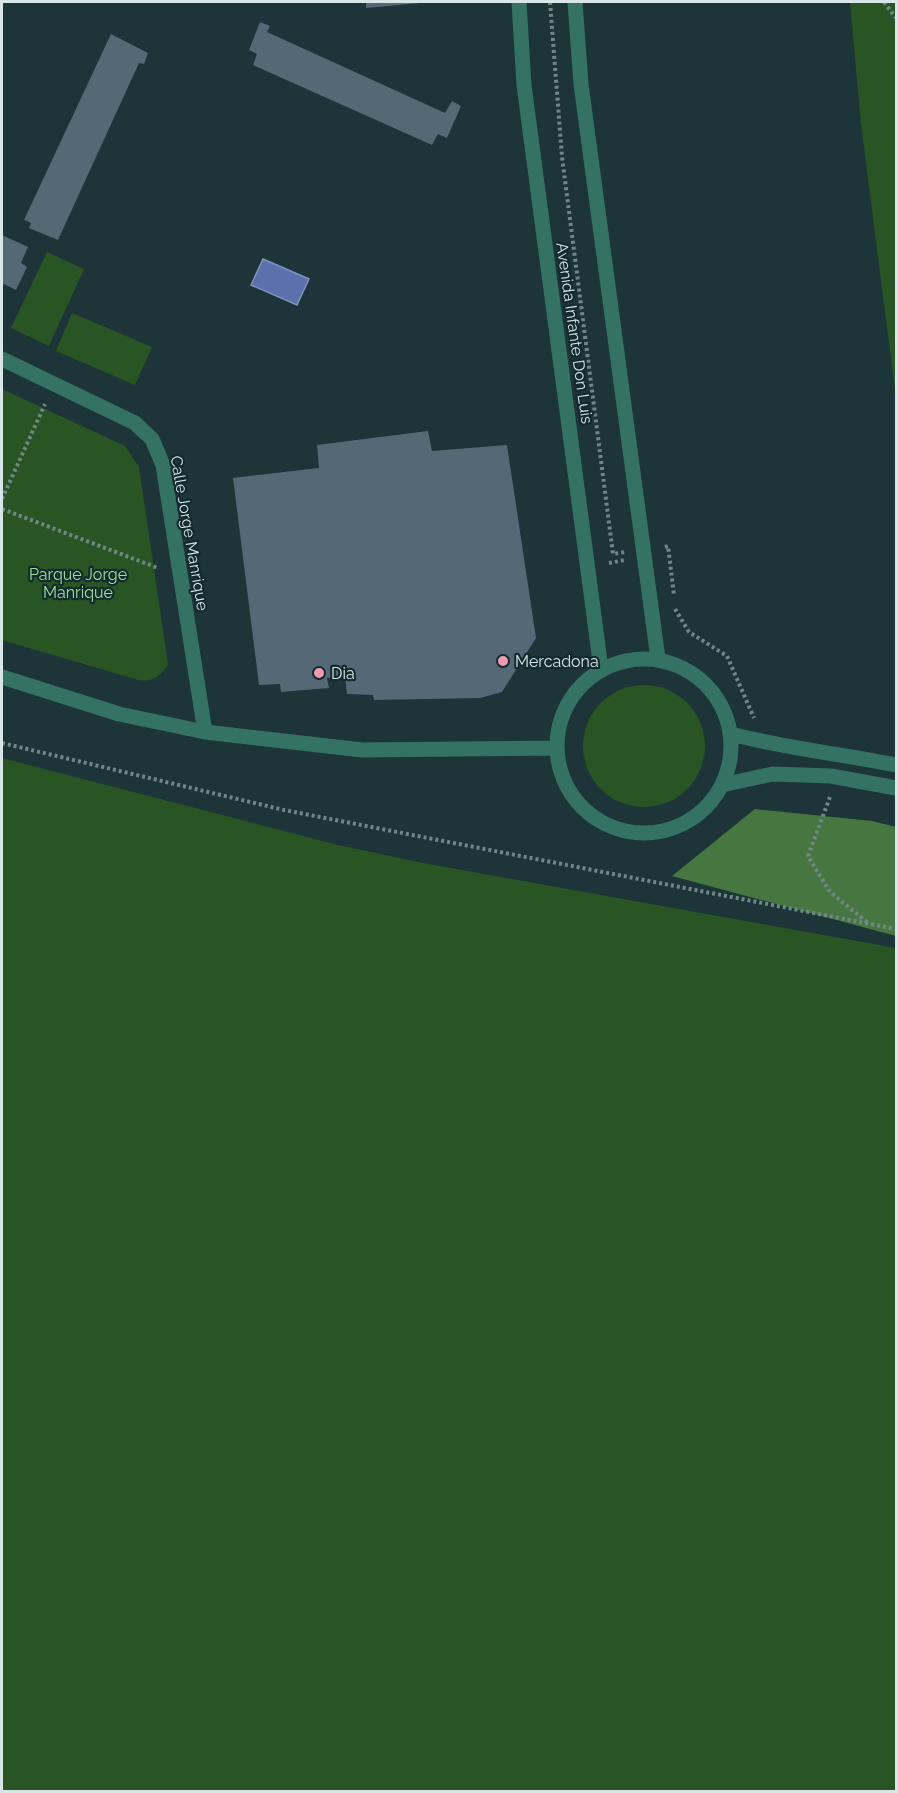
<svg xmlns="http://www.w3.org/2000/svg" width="898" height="1793" font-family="Raleway,sans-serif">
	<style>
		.green { fill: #285523 }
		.forest { fill: #467741 }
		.water { fill: #5b70ad; stroke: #8093bf; stroke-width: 1.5 }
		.building { fill: #556875 }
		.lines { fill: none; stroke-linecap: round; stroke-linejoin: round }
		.path { stroke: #728688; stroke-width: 4; stroke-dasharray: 3 3; stroke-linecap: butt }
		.minor { stroke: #347363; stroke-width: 15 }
		.poi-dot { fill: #f29ab0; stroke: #132b2e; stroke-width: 2 }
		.labels { text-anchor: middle; stroke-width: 4.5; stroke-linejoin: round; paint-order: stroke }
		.street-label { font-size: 16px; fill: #d8e6e8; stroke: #132b2e }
		.park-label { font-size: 16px; fill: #9ce294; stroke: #132b2e }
		.poi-label { font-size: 16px; fill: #d8e6e8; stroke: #132b2e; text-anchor: start }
	</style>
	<rect width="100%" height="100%" fill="#1d3538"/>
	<path class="green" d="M850,2H896V398L861,124Z
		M47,252L84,269L49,346L11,328Z
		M72,313L152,347L135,385L56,351Z
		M2,389L125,446L139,467L168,664C160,677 153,682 138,680L2,640Z
		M583 746a61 61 0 1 1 122 0a61 61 0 1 1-122 0Z
		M2,758L338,845L423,863L896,948V1791H2Z"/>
	<path class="forest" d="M755,809L872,821L896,827V936L672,876Z"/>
	<path class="water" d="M263,259L309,279L297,305L251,285Z"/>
	<path class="building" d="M366,2H420L421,3L366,8Z
		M260,22L270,26L267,32L445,113L452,101L461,106L447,138L438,134L432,145L253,65L257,54L249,50Z
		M111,34L148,53L144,64L139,63L58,240L29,228L31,223L24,220Z
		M2,235L28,247L21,263L27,267L16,290L2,283Z
		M428,431L432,451L507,445L536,638L502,692L480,698L374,700L373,695L347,694L345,676L327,678L329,688L281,692L280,684L259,685L233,478L319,468L317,445Z"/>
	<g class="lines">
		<path class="path" d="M550,2L562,157L613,554L625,552
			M884,2L896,18
			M2,499L45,404
			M2,509L158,568
			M665,547L668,546L674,595
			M609,563L625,560
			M675,609L689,632L727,656L754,718
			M2,743L284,810L896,929
			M830,797L808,856L830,892L868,923"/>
		<path class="minor" d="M519,2L524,85L601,669
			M575,2L581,84L658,659
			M2,359L135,423L152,439L163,465L205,732
			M557 746a87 87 0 1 1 174 0a87 87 0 1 1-174 0Z
			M2,677L119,714L205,732L362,750L556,748
			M731,734C785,748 841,754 896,765
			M722,785L773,774L831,776L896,788"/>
	</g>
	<g class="poi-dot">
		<circle cx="503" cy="661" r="6"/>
		<circle cx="319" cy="673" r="6"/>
	</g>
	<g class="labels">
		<g class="street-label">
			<text transform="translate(575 333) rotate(82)" y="6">Avenida Infante Don Luis</text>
			<text transform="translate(190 533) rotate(80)" y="6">Calle Jorge Manrique</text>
		</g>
		<g class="park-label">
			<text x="78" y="580">Parque Jorge<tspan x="78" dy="18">Manrique</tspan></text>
		</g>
		<g class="poi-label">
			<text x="515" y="667">Mercadona</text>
			<text x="331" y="679">Dia</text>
		</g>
	</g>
	<rect width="898" height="1793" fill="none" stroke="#d8e6e8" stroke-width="6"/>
</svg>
